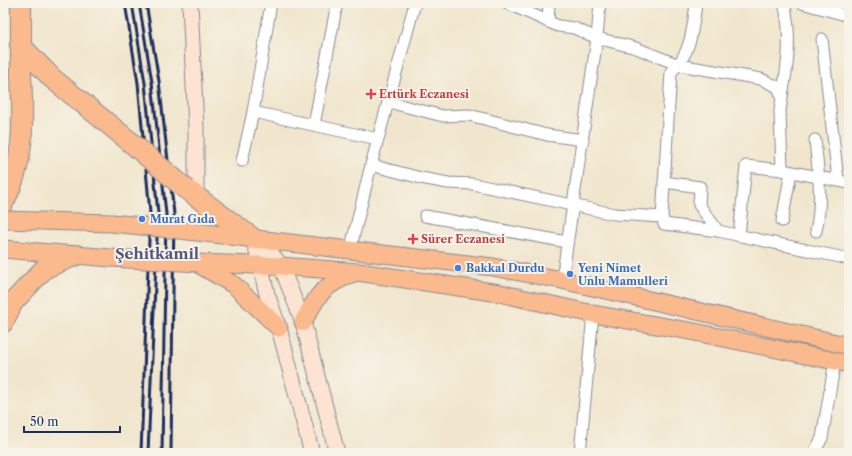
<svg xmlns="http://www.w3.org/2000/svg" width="852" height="456" font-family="'Libre Caslon Text',serif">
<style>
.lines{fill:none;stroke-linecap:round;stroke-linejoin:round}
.street-casing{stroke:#868a96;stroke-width:13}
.secondary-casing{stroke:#868a96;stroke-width:17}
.primary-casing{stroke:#868a96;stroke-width:19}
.highway-casing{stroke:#868a96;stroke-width:22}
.street{stroke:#fff;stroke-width:11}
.secondary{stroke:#fde3d1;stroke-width:15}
.primary{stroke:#fbba8d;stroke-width:17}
.highway{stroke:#fbba8d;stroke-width:20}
.rail{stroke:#1b2f5e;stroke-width:3}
.primary-bridge-casing{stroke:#868a96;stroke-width:19;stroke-linecap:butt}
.highway-bridge-casing{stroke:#868a96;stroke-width:22;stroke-linecap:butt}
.primary-bridge{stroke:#fbba8d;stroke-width:17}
.highway-bridge{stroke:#fbba8d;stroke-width:20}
.health-dot{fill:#e0444e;stroke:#f7f3e8;stroke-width:1.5}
.shop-dot{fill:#3f7fe0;stroke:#f7f3e8;stroke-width:1.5}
.labels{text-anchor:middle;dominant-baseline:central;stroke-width:4;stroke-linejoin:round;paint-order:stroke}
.health-label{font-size:11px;font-weight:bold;fill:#be3a42;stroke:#f7f3e8;text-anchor:start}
.shop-label{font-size:11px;font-weight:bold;fill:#366cbe;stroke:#f7f3e8;text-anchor:start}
.district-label{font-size:15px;font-weight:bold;fill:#515483;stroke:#f7f3e8}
</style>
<rect width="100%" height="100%" fill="#f7f3e8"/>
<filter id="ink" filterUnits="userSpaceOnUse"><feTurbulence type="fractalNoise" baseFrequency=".025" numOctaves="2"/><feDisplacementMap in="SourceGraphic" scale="8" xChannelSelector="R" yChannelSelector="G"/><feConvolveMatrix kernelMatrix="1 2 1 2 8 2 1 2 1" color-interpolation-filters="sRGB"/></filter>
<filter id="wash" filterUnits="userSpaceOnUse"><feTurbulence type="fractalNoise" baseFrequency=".012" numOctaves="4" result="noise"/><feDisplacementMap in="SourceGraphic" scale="16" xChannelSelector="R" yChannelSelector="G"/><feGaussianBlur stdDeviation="0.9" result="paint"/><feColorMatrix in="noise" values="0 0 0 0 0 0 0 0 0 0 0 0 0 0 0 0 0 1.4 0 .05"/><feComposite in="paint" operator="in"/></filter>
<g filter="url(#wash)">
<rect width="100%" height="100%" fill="#f1e6cd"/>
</g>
<g filter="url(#ink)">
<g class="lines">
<!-- street casing -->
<g class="street-casing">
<g id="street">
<polyline points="507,3 558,26 574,28 597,38 636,48 679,65 761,79 778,87 782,97 780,111 782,170"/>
<polyline points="802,3 849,16"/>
<polyline points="548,22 549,3"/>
<polyline points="822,39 838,180"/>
<path d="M782,96C788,65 792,34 784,3"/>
<polyline points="388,102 443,116 469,115 547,135 583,140"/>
<polyline points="253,112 378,139"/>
<polyline points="314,125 337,3"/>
<path d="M815,140C818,171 823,200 816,231"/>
<polyline points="242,161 253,112 271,3"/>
<polyline points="371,165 421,178 448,183 473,184 614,214 662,217 664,224 718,231 849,259"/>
<polyline points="664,182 700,187 699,205 718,231"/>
<polyline points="425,216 567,242"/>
<path d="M662,217L671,72C691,55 693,28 696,3"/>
<polyline points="782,221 791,172"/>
<polyline points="739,236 746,166 782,170 849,183"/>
<polyline points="350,251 371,165 415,3"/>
<polyline points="562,280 597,38 600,3"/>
<polyline points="580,453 593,314"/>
<polyline points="814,453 822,438 835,361"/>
</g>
</g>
<!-- secondary casing -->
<g class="secondary-casing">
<g id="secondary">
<polyline points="190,3 196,128 196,197"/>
<polyline points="254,239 267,248 281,266 303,322 337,453"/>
<polyline points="254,239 267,294 279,328 312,453"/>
</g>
</g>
<!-- primary casing -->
<g class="primary-casing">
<g id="primary">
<polyline points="3,220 112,223"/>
<polyline points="180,230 493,267 562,280 849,346"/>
<polyline points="3,249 111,258"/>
<polyline points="198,263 281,266 358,272 499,293 593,314 695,332 849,364"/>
<polyline points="200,265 234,285 279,328"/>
<path d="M303,322C319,293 322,286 354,273"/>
</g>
</g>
<!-- highway casing -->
<g class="highway-casing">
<g id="highway">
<polyline points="20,45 53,79 128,140"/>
<polyline points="186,189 254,239"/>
<path d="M3,203C26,162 23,119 21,74C21,50 21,27 21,3"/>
<polyline points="3,322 13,302 45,268 76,255"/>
</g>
</g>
<!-- street -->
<use href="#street" class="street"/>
<!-- secondary -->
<use href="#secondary" class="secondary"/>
<!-- primary -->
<use href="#primary" class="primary"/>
<!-- highway -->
<use href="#highway" class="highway"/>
<!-- rail -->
<g class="rail">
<polyline points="125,3 138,83 150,213 141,453"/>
<polyline points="132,3 145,83 158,213 148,453"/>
<polyline points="139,3 152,82 166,214 162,453"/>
<polyline points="146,3 159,81 174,214 171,453"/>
</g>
<!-- primary-bridge casing -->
<g class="primary-bridge-casing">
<g id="primary-bridge">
<polyline points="112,223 180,230"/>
<polyline points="111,258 198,263"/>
</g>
</g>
<!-- highway-bridge casing -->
<g class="highway-bridge-casing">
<polyline id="highway-bridge" points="128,140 186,189"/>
</g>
<!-- primary-bridge -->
<use href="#primary-bridge" class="primary-bridge"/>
<!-- highway-bridge -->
<use href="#highway-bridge" class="highway-bridge"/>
</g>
</g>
<!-- markers -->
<g class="health-dot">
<path d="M369 88h4v4h4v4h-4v4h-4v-4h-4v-4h4z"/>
<path d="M411 233h4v4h4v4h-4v4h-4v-4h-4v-4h4z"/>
</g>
<g class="shop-dot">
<circle cx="142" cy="219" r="4"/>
<circle cx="458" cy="268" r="4"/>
<circle cx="570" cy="274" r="4"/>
</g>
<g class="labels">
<!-- health labels -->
<g class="health-label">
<text x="379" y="94">Ertürk Eczanesi</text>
<text x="421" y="239">Sürer Eczanesi</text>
</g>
<!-- shop labels -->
<g class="shop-label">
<text x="150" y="219">Murat Gıda</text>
<text x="466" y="268">Bakkal Durdu</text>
<text x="578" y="268">Yeni Nimet<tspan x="578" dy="13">Unlu Mamulleri</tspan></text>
</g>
<!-- district labels -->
<g class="district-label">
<text x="157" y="253">Şehitkamil</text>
</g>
</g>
<!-- margin -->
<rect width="852" height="456" fill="none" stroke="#f7f3e8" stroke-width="16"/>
<!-- scale -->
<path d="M24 426v6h96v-6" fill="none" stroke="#1b2f5e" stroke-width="2"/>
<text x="30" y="426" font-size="12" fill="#1b2f5e" stroke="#f7f3e8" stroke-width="3" paint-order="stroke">50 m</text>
</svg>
